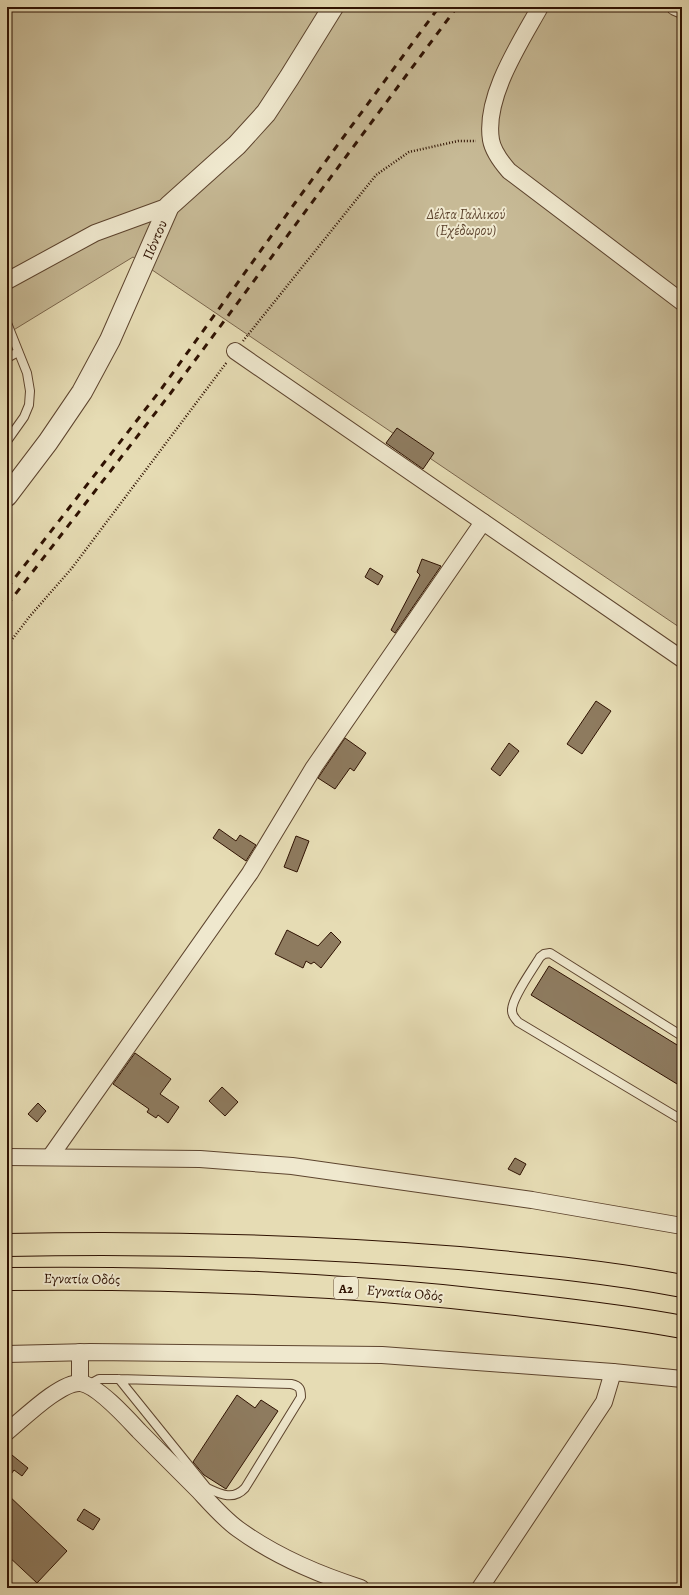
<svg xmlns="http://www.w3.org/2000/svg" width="689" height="1595" font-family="Alegreya,serif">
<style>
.green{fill:#c7ba96;stroke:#7b664c}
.building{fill:#8e7b5f;stroke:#2f1202}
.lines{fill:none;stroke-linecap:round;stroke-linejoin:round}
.service-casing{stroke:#5d442e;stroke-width:10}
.minor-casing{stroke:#5d442e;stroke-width:18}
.tertiary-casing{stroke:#5d442e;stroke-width:22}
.motorway-casing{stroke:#2f1202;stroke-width:24}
.path{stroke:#2f1202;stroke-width:2.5;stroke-dasharray:1 2;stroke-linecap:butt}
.service{stroke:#efe8ce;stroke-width:8}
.minor{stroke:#efe8ce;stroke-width:16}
.tertiary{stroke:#efe8ce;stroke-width:20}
.motorway{stroke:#e6dcb4;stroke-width:22}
.rail{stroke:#2f1202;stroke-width:3;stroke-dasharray:7 7;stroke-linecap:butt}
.labels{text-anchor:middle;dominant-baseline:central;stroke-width:4;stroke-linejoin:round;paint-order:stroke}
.shield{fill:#efe8ce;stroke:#69523f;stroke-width:1}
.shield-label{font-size:13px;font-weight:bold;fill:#2f1202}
.park-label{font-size:14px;font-style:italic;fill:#5d442e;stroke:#efe8ce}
.street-label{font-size:14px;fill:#2f1202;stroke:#efe8ce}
</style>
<rect width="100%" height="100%" fill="#e6dcb4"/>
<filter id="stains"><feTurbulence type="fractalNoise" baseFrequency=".005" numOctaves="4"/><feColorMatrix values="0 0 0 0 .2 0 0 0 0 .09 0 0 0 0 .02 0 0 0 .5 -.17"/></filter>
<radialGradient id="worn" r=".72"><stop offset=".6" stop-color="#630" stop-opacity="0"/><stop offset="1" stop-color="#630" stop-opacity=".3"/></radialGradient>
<!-- green -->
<polygon class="green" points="7,7 682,7 682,629 133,257 7,334"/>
<!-- building -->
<g class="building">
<polygon points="397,428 434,453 423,469 386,443"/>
<polygon points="422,559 441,566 395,633 391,630 420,575 417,572"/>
<polygon points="370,568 383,576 378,585 365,577"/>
<polygon points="596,701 611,711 582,754 567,744"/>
<polygon points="345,738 366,753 354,771 350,768 335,789 318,778"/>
<polygon points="509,743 519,751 500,776 491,769"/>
<polygon points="219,829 236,841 240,835 256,845 246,861 213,838"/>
<polygon points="296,836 309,841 297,872 284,867"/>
<polygon points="287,930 318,946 331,932 341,942 321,968 314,962 311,964 306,961 303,968 275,954"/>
<polygon points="549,966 682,1048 682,1087 531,995"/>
<polygon points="135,1053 171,1079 160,1094 179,1107 168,1123 158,1115 156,1118 147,1112 149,1109 113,1084"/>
<polygon points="222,1087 238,1102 225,1116 209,1101"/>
<polygon points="38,1103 46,1111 37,1122 28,1114"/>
<polygon points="515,1158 526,1164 520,1175 508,1169"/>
<polygon points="237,1395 255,1408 261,1400 278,1411 226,1489 204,1475 193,1462"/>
<polygon points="7,1451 28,1468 22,1476 14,1470 7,1480"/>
<polygon points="7,1494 67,1551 37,1583 7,1555"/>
<polygon points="84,1509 100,1519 93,1530 77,1520"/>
</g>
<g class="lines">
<!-- service casing -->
<g class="service-casing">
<g id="service">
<polyline points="7,323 27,373 30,391 29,405 24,417 7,441"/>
<polyline points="7,358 18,352"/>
<path d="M682,1036L550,953L544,954L540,957C533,969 511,999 512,1011C512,1016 515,1018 518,1022L682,1120"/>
<path d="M88,1385L99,1379H119L291,1384C300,1386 301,1389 301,1397L245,1488C233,1501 220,1494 207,1488L119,1379"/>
</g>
</g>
<!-- minor casing -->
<g class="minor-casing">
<g id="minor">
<path d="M540,7C520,43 484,97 491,140C493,151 502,163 509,171L682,302"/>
<polyline points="675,7 682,10"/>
<polyline points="7,281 95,233 169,206"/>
<polyline points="235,351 682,659"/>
<polyline points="7,1157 200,1159 292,1166 532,1200 682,1226"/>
<polyline points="50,1157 250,873 314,767 483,522"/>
<polyline points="7,1354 90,1352 382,1355 613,1372 682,1379"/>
<polyline points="80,1383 80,1352"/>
<path d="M7,1432C23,1419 61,1381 81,1383C98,1386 127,1418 139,1431C159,1451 179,1471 199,1491C211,1504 224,1519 238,1529C275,1556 317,1574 361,1588"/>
<polyline points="480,1588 604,1402 613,1372"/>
</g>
</g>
<!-- tertiary casing -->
<g class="tertiary-casing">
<polyline id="tertiary" points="7,496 48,442 82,392 110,340 169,206 237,145 266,113 289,78 333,7"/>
</g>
<!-- motorway casing -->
<g class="motorway-casing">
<g id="motorway">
<path d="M7,1245C158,1242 309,1246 459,1258C534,1265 609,1272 682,1286"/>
<path d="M7,1279C179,1277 352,1284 524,1305C577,1311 630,1317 682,1327"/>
</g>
</g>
<!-- path -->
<g class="path">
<polyline points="243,341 376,175 409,152 458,141 476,141"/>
<polyline points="7,646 30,616 72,568 227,362"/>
</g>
<!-- service -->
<use href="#service" class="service"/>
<!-- minor -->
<use href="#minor" class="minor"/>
<!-- tertiary -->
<use href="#tertiary" class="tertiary"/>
<!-- motorway -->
<use href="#motorway" class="motorway"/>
<!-- rail -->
<g class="rail">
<polyline points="7,588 162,388 295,203 439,7"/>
<polyline points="7,605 170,394 457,7"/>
</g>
</g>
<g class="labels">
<!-- shield labels -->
<rect class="shield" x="334" y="1277" width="24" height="22" rx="3"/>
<g class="shield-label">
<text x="346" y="1288">Α2</text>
</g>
<!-- park labels -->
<g class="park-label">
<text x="466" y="214">Δέλτα Γαλλικού<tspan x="466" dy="16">(Εχέδωρου)</tspan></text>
</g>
<!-- street labels -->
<g class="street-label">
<text transform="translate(155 240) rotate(-67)">Πόντου</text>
<text transform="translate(82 1279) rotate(1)">Εγνατία Οδός</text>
<text transform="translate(405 1293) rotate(5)">Εγνατία Οδός</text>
</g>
</g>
<!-- margin -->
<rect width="689" height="1595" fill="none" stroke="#e6dcb4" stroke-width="24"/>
<rect x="8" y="8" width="673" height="1579" fill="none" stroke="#2f1202" stroke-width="2"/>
<rect x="12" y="12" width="665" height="1571" fill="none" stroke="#2f1202"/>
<rect width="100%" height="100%" filter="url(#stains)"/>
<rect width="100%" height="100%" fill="url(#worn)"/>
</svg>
